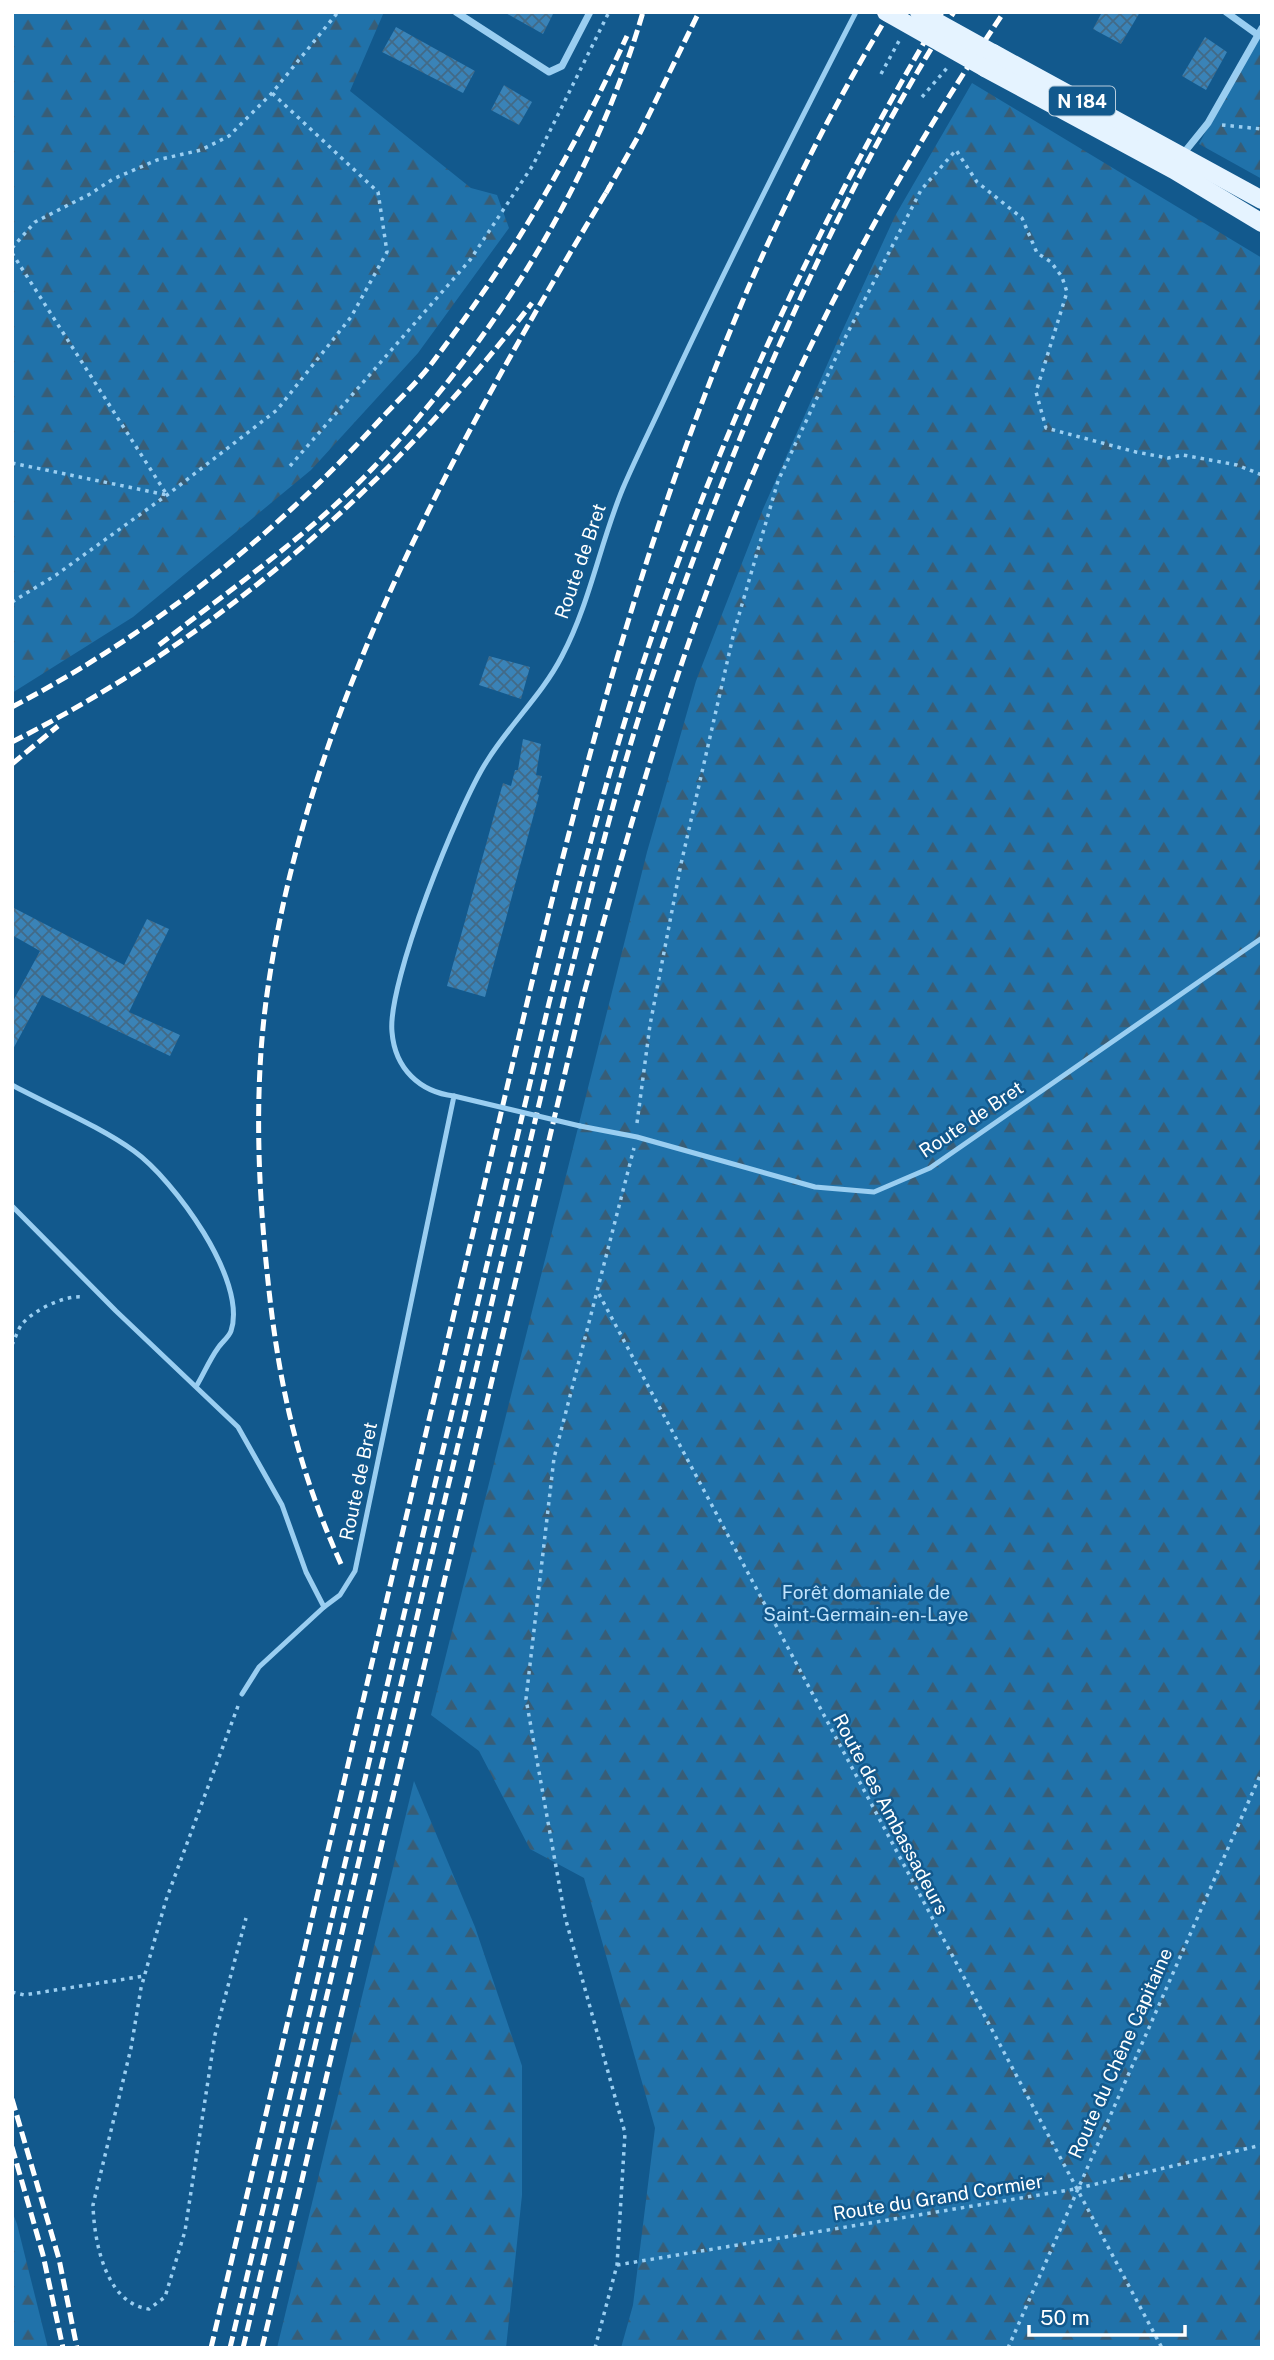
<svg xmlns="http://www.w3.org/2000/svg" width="1274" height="2360" font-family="'Public Sans',sans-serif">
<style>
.forest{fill:url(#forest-firs)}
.building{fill:url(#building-cross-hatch)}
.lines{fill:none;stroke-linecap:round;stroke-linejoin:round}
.path{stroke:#9acef1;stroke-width:3.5;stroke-dasharray:3.5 5;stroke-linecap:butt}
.lane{stroke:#9acef1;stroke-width:5}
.street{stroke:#9acef1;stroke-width:7}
.primary{stroke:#e5f3ff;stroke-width:18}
.rail{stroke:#fff;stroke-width:5;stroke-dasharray:12 5;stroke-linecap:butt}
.lane-bridge{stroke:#9acef1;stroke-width:5}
.primary-bridge{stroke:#e5f3ff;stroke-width:18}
.labels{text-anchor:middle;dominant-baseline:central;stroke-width:5;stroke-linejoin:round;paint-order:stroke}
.shield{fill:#12598d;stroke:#b8cddd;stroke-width:2}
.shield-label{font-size:18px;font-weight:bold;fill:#fff}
.street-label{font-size:19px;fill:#fff;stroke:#12598d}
.park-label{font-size:19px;fill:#c1e4fd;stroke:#12598d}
</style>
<defs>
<pattern id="forest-firs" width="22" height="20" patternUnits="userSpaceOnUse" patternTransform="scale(1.75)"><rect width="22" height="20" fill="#2072aa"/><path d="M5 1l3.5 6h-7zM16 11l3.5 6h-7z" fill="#385d76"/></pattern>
<pattern id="building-cross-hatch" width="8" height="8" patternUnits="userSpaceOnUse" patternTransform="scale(1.75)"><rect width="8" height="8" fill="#3a83b7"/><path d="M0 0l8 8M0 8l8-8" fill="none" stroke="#426a87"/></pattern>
</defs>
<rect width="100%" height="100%" fill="#12598d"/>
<!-- forest -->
<g class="forest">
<polygon points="12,12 384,12 350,91 471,188 497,195 509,228 418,353 311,470 133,617 12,693"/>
<polygon points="1262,27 1262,179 1199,144"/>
<polygon points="972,83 1262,258 1262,2348 621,2348 633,2305 655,2128 584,1878 530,1849 479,1751 431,1715 647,852 696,681 763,509 839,338 895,216"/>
<polygon points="414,1781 475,1927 522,2066 522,2195 506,2348 277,2348"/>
<polygon points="12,2211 17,2224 48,2348 12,2348"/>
</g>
<!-- building -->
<g class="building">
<polygon points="504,12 554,12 543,34"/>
<polygon points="1102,12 1140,12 1121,44 1093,29"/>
<polygon points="396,27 475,71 463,93 382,52"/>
<polygon points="1205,37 1227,52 1206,90 1182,76"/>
<polygon points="504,85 532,102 519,125 491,110"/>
<polygon points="489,656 530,667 521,699 479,685"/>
<polygon points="523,739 541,744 536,775 542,776 537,794 539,795 485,997 447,986 503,783 511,786 515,770 518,770"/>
<polygon points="12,907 124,965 147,919 169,929 129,1012 180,1035 170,1056 42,995 12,1051 12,1003 40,951 12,935"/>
</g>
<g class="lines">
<!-- path -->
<g class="path">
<polyline points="881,74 900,39"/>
<polyline points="922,97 947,68"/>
<polyline points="1222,125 1262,129"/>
<polyline points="12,248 35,222 90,194 113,179 157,160 201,150 229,136 272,93 338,12"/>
<polyline points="12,253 167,495"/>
<polyline points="12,463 167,495"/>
<polyline points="290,466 470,260 533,165 609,12"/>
<polyline points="12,602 56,575 167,495 277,410 351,317 387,252 378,192 272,93"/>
<polyline points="637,1123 650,1025 681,864 734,632 778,481 846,336 921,190 956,150 977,182 1022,218 1037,253 1051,262 1062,277 1067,292 1036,392 1046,428 1136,452 1168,458 1183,455 1237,465 1262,475"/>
<polyline points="599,1294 1162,2348"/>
<path d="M12,1345C15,1339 18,1329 22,1324C35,1309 65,1295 83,1297"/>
<path d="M238,1706L166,1900L141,1988L131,2048L93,2205C94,2242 106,2304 149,2309L165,2297L185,2231L215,2035L246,1918"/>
<polyline points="12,1992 24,1995 144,1976"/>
<polyline points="617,2265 1075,2189 1262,2145"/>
<polyline points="595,2348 617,2265 625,2133 565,1917 526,1699 554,1458 634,1148"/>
<polyline points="1008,2348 1262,1771"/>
</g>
<!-- lane -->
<g class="lane">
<path d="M12,1085C49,1105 101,1127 134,1151C173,1179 248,1280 231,1331C229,1337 221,1343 218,1348C210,1359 204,1373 197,1385"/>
<polyline points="580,1126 637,1137 815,1187 874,1192 930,1168 1262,938"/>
<path d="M12,1206L116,1311L238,1427L282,1505L306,1572L324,1607L340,1595L355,1571L454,1096C420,1092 395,1069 392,1032C387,983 458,806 487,761C510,724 542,695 562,656C590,603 600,543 623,488C635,460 649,432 662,404C723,272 789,142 856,12"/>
<polyline points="242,1694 259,1667 324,1607"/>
</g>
<!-- street -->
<g class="street">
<polyline points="456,12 549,72 562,66 590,12"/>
<polyline points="1226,12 1258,35"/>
<polyline points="1183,154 1208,123 1262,28"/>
</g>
<!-- primary -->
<g class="primary">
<polyline points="993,53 1262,200"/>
<polyline points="985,68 1174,170 1262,223"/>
</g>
<!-- rail -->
<g class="rail">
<polyline points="606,193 639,135 699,12"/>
<path d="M159,645C231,589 308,536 372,469C494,341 593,183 643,12"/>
<path d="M12,707C150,635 274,536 378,422C398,400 421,379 438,355C513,256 575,149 627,36"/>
<path d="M12,742C218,638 392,485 532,303"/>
<polyline points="12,764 58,726"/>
<path d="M341,1564C292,1455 276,1370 265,1251C257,1164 255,1074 268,987C310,700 463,431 610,186"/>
<polyline points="12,2099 59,2259 77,2348"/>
<polyline points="12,2147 43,2255 63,2348"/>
<path d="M211,2348C298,1978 385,1607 472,1237C571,816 662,385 890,12"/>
<path d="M230,2348L549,1003C579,884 609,766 647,651C721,428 822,214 942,12"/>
<path d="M243,2348L565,995C591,892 615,787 649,686C724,461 826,213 954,12"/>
<path d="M262,2348L583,997C624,845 667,695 723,548C795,360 891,179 1004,12"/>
</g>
<!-- lane-bridge -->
<polyline class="lane-bridge" points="454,1096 580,1126"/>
<!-- primary-bridge -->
<g class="primary-bridge">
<polyline points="886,12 985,68"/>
<polyline points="919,12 993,53"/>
</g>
</g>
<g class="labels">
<!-- shield labels -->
<rect class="shield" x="1049" y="86.5" width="66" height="29" rx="5"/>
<g class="shield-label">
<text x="1082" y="101">N 184</text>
</g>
<!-- street labels -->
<g class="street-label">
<text transform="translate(580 561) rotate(-71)">Route de Bret</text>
<text transform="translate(971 1119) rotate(-34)">Route de Bret</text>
<text transform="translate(358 1481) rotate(-78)">Route de Bret</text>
<text transform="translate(891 1814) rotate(62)">Route des Ambassadeurs</text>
<text transform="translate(1120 2053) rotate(-66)">Route du Chêne Capitaine</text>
<text transform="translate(938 2197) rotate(-9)">Route du Grand Cormier</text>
</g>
<!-- park labels -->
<g class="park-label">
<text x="866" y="1592">Forêt domaniale de<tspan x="866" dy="22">Saint-Germain-en-Laye</tspan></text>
</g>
</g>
<!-- border -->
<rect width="1274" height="2360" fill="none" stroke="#ffffff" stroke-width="28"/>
<!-- scale -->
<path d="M1029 2325v10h156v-10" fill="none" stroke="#ffffff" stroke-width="3.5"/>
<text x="1040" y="2325" font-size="21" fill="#ffffff" stroke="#12598d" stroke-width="5" paint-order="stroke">50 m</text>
</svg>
